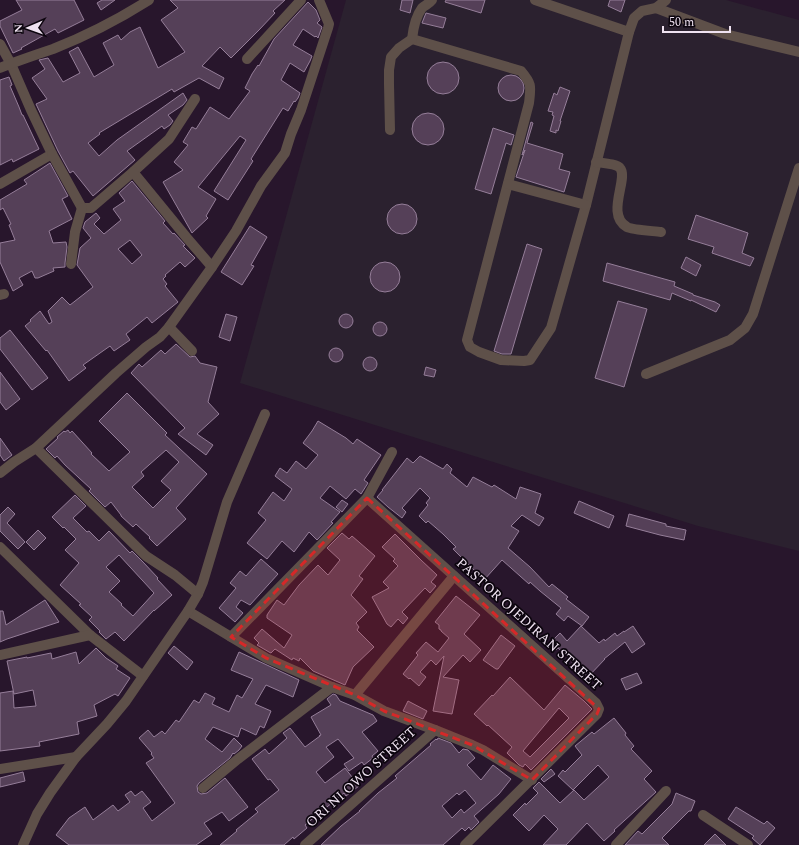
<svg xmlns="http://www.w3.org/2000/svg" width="799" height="845" font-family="Spectral,serif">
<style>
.industrial{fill:#2b212f}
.building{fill:#554058;stroke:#957e99;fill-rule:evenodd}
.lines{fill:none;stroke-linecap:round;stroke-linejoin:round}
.minor{stroke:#5e5049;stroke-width:10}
.marked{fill:#d62828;fill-opacity:0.2;stroke:#d62828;stroke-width:3;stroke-dasharray:8 5;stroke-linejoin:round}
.labels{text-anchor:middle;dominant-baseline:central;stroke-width:3.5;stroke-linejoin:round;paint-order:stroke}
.street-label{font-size:14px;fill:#efe2f1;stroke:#0c050e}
</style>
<rect width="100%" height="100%" fill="#28162c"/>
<!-- industrial -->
<polygon class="industrial" points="346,0 726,0 799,20 799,551 698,526 240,383"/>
<!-- building -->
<g class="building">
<polygon points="16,0 74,0 84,20 58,33 55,29 21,48 22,49 13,53 0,26 0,21 22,10"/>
<polygon points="102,0 115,0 101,10 97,3"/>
<polygon points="170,0 285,0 273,11 275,13 259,30 231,58 220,47 202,66 224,78 219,89 199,78 174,92 172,89 99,133 100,134 88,143 99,156 117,140 183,93 187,100 183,105 168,115 173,121 170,125 164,129 162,126 127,151 135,160 93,196 73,171 70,173 58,151 36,104 47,99 32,78 45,69 39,60 48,58 63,82 80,73 69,52 78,47 94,77 114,65 103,43 118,35 121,40 130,32 140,27 158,68 185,52 161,20 178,8"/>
<polygon points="402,0 413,0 410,13 400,10"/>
<polygon points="446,0 485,0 481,13 445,2"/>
<polygon points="610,0 625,0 621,12 608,6"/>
<polygon points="308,2 316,10 320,20 317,23 322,27 318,38 316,36 315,37 303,29 293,45 312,56 310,61 304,72 290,63 281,80 300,93 298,98 295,102 294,101 288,111 283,108 251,159 253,161 228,200 214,191 246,140 240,136 198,187 216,199 206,216 208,218 192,233 163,182 183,170 174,162 188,145 183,142 192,127 196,129 210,107 229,119 250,91 245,88 252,74 258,65 259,66 274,39"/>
<polygon points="426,13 446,18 443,28 422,23"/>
<circle cx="443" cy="78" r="16"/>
<circle cx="511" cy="88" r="13"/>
<polygon points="9,77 12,85 10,86 19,107 22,115 23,115 39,149 13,162 12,159 0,165 0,80"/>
<polygon points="560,87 570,91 560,121 561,121 558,131 556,130 556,133 550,131 554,116 552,115 553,112 548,111 554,93 557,95"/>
<circle cx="428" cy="129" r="16"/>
<polygon points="531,122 533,123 527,143 563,154 559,169 570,172 564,192 516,177 525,150 522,155"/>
<polygon points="493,128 514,135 511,145 506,143 491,194 475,189"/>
<polygon points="50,163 68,196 62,199 72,219 49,231 53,243 66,242 67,247 65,263 65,267 53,268 54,271 38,278 35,278 32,271 19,278 23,285 13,291 0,262 0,243 15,240 9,225 11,224 3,208 0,210 0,200 27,184 24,180"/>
<path d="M132,181L165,221L163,223L173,234L174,233L185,245L183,246L195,258L185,267L180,262L165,275L166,276L163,279L167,284L165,286L178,302L152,323L147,317L126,334L130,340L114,351L110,346L83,365L86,368L69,381L47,350L46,351L25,326L31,321L30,320L40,311L49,324L52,322L48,311L62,297L70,305L93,287L77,265L80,248L91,238L83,228L85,222L96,213L100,218L94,224L104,234L121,220L113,209L125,201L119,193ZM130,240L142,255L132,264L118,249Z"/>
<circle cx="402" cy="219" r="15"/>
<polygon points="696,215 748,233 742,253 754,258 750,266 712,253 714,247 688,239"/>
<polygon points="250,226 267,237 251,265 254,266 242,285 221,272"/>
<polygon points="527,244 542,249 511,354 502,354 494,351"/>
<polygon points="686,257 701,265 696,276 681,268"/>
<circle cx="385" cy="277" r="15"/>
<polygon points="607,263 675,282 674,286 693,294 693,295 715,302 720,305 716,312 691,300 691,301 672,293 670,300 603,281"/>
<polygon points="618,301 647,309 624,387 595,378"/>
<polygon points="226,314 237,317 230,341 219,337"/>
<circle cx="346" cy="321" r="7"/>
<circle cx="380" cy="329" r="7"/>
<polygon points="10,330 48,378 32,390 0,349 0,338"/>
<polygon points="176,344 190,357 195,356 200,363 217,367 208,402 219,414 197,434 213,445 206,455 178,434 185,428 131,373 139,364 142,367 161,350 165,354"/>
<circle cx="336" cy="355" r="7"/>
<circle cx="370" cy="364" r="7"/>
<polygon points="426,367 436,370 434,377 424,375"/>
<polygon points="0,372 20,399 6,410 0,402"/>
<path d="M127,393L167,433L165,435L207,474L176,508L186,519L157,546L149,538L150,537L136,524L133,527L121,516V515L111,502L105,507L89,491L91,489L65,465L57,456L55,458L46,449L58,438L57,437L64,431L65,432L68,430L70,433L72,431L92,453L91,454L109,471L130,452L99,421ZM166,450L179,462L161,481L171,490L153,508L132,487L144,476L141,472Z"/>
<polygon points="318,421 346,438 353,444 357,439 381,455 364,480 368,483 361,494 355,489 346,499 330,486 320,498 340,512 331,522 333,523 317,540 309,532 294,552 282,541 267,559 247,543 266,520 258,513 273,492 284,501 292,489 275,476 280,468 287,473 296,461 306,469 318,455 303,443 312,431"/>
<polygon points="0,438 12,455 4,461 0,455"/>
<polygon points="420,456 443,469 447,464 452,469 450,473 467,487 473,477 492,487 494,485 516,499 520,487 541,494 535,513 544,518 539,526 522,515 511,526 519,531 508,548 530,567 549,587 552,584 568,597 566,599 589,617 582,626 568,616 564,621 556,614 561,608 540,591 530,582 529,584 502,560 484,580 453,549 456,547 443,534 428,521 426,523 419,516 428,505 426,503 430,498 420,488 402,508 406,512 402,518 388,507 377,497 383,490 382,490 407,458 413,463"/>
<path d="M75,495L86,506L73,518L87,532L89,531L99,541L109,531L130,553L132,551L143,562L158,578L157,579L172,595L154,611V610L124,641L115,632L106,639L99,632L100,631L89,620L92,617L79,605L81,604L60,585L79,563L65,550L76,539L64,527L63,528L52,517ZM119,555L154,593L133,616L121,605L122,604L109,592L120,581L106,567Z"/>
<polygon points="342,500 348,504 342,512 336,507"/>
<polygon points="579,501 614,516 609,528 574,513"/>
<polygon points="8,507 15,514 7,523 25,542 18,549 0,531 0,515"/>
<polygon points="629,514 666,524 666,526 686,530 684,540 660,535 626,526"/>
<polygon points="38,530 46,538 34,550 26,542"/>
<polygon points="342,533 349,539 352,536 375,556 359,576 363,579 351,595 367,612 356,623 359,627 357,630 374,647 353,667 345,685 313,671 300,658 299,661 293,658 292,660 275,649 271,653 269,652 257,645 259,643 254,638 262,629 284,648 292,635 267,618 267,615 277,600 284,605 299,585 318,565 328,575 340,560 327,548"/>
<polygon points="395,534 421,560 437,575 431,582 436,586 430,593 425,588 402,612 408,618 403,624 398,619 391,627 387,624 372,597 389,588 383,582 398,566 393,561 395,559 382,547"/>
<polygon points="261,559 278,574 250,605 241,600 236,607 243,613 235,622 219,608 236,588 230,583 240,571 246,576"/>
<polygon points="456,596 480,615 464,634 481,650 470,662 463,655 443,677 459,680 452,714 433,711 444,656 436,665 431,660 420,672 426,677 419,686 410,678 409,679 403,674 418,655 416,653 426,642 438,652 449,638 441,631 441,630 439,629 439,625 435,622"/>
<polygon points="45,600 59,622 7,639 0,642 0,611 3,611 6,625"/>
<polygon points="581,626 599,643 604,639 605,641 615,633 617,636 624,631 624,632 633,626 645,644 632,653 625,642 604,659 605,659 587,678 579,671 567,656 558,648 556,650 550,643 560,633 567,641"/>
<polygon points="501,635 515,646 498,669 496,669 483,660"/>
<polygon points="174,646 193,662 187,670 168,653"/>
<polygon points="96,648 106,658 118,666 116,669 130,678 118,696 115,694 94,705 97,716 77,722 79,734 39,742 40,746 0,751 0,693 13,691 14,708 36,706 33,690 14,694 7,661 27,657 27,658 51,653 52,659 76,652 79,664"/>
<polygon points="239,652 299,680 293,697 266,685 255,704 271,711 264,728 260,726 256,735 241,728 238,737 213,727 205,739 222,752 234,738 242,746 239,750 234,754 233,753 230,758 199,783 197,786 198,792 201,794 207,793 225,778 248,807 229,821 222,812 204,823 212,834 196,845 69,845 56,835 69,818 85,807 93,820 113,805 118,811 130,802 125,795 131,791 135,796 142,791 151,802 143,808 152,821 175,803 146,763 154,758 151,754 152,753 139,738 148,730 154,737 162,731 165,734 176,720 179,722 194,700 199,703 205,693 215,698 212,704 229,712 237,695 242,698 253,679 231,670"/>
<polygon points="637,673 642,683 626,690 621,679"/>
<path d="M510,677L544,710L565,685L584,701L592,709L531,770L525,764L523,767L519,765L507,753L512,747L488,725L487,726L474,714L492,695L493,696ZM559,708L569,718L530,757L523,751Z"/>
<polygon points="333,694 336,695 340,701 373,715 377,721 362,732 378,751 372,756 373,758 364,765 362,762 349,771 344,764 354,758 338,739 326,747 334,757 316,772 325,783 345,768 359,786 346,796 344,793 305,825 307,828 294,839 293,837 284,845 220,845 237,831 236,830 258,812 255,809 279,790 270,779 268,780 252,759 265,749 269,754 287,738 283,733 290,728 305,747 320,736 319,736 321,735 311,717 331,705 327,699"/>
<polygon points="408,701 427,711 423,719 403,711"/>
<polygon points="614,718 626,733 625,735 634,746 631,749 652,771 644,779 656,792 614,830 615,831 604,841 587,823 566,845 543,845 558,829 544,815 529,831 513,815 525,803 526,805 538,793 533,788 539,782 560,803 574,790 584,800 609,777 598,765 573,790 558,776 563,770 565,772 582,755 575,746 592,732 594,734"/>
<path d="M438,738L451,743L459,753L463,749L468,750L475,758L467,765L481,780L493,765L511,779L499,794L474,816L479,822L471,830L469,827L465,831L462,828L443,845H321L341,826L360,811H359L378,793L397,778L395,776L431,745L430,744L436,739L437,740ZM465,790L476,803L464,813L461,809L452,818L442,806L457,793L459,795Z"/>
<polygon points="551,769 555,774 544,782 541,779"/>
<polygon points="23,772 25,781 0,787 0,778"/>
<polygon points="676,793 695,801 691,811 689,811 662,838 669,845 625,845 638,831 642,834 672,804"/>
<polygon points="736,807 764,824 767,821 775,828 760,845 752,838 754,836 728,819"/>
<polygon points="715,834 726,845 704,845"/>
</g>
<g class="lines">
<!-- minor -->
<g class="minor">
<polyline points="535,0 629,32"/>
<polyline points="656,8 725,34 799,52"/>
<path d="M412,39L521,71C532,84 531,86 529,103L467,340L470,347L479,352L501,360L524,361L530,360L551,328L586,205L629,32L634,18L642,11L656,8L666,0"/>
<polyline points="0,44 11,64 31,110 52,154 0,184"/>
<polyline points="247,59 301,0"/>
<path d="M0,68C17,61 35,55 53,49C86,36 119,19 149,0"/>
<path d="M390,130L389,84V70L391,57L399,48L412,39C413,30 416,16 422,8C425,5 429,4 432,0"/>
<polyline points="52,154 82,208 91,208 133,172 169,139 195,99"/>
<path d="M596,162C602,163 617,164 620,168C629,178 605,215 627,227C632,230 654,231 661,232"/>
<polyline points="133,172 187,238 212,267"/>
<polyline points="508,184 586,205"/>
<polyline points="71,264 75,232 82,208"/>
<polyline points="0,295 4,294"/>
<polyline points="169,327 192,351"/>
<polyline points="646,374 730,340 745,328 753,314 799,168"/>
<polyline points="36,448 146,556 175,575 198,594"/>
<polyline points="0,473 14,462 36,448 116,373 146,347 160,337 169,327 212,267 236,231 261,186 285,153 291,134 301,110 328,28 329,24 319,0"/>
<polyline points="367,498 596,703 599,709 597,714 465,845"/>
<polyline points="0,547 90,635 143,676"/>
<polyline points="188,611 266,658 332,687 355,695 384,711 435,730 472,745 483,750 532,780"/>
<polyline points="231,637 367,498 392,452"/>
<polyline points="0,655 90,635"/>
<polyline points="355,695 454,576"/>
<polyline points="0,769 76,757"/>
<polyline points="203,788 238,759 332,687"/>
<polyline points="703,815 748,845"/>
<polyline points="23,845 37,814 50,793 76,757 107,724 126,701 188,611 198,594 203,582 227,502 265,414"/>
<polyline points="305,845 435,730"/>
<polyline points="616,845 666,791"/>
</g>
</g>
<!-- marked area -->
<path class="marked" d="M367,498L599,709L597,714L532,780L472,745L384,711L355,695L266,658L231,637Z"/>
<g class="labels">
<!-- street labels -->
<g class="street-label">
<text transform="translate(529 624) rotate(42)">PASTOR OJEDIRAN STREET</text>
<text transform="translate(361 777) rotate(-42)">ORI NI OWO STREET</text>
</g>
</g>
<!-- north arrow -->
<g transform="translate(28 28) rotate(268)" stroke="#0c050e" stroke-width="3" paint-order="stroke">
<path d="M0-3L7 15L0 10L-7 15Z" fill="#efe2f1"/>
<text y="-6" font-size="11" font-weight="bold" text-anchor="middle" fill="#efe2f1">N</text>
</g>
<!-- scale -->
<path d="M663 26v6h67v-6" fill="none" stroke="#efe2f1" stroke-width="2"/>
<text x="669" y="26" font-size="12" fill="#efe2f1" stroke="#0c050e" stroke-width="3" paint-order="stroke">50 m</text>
</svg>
